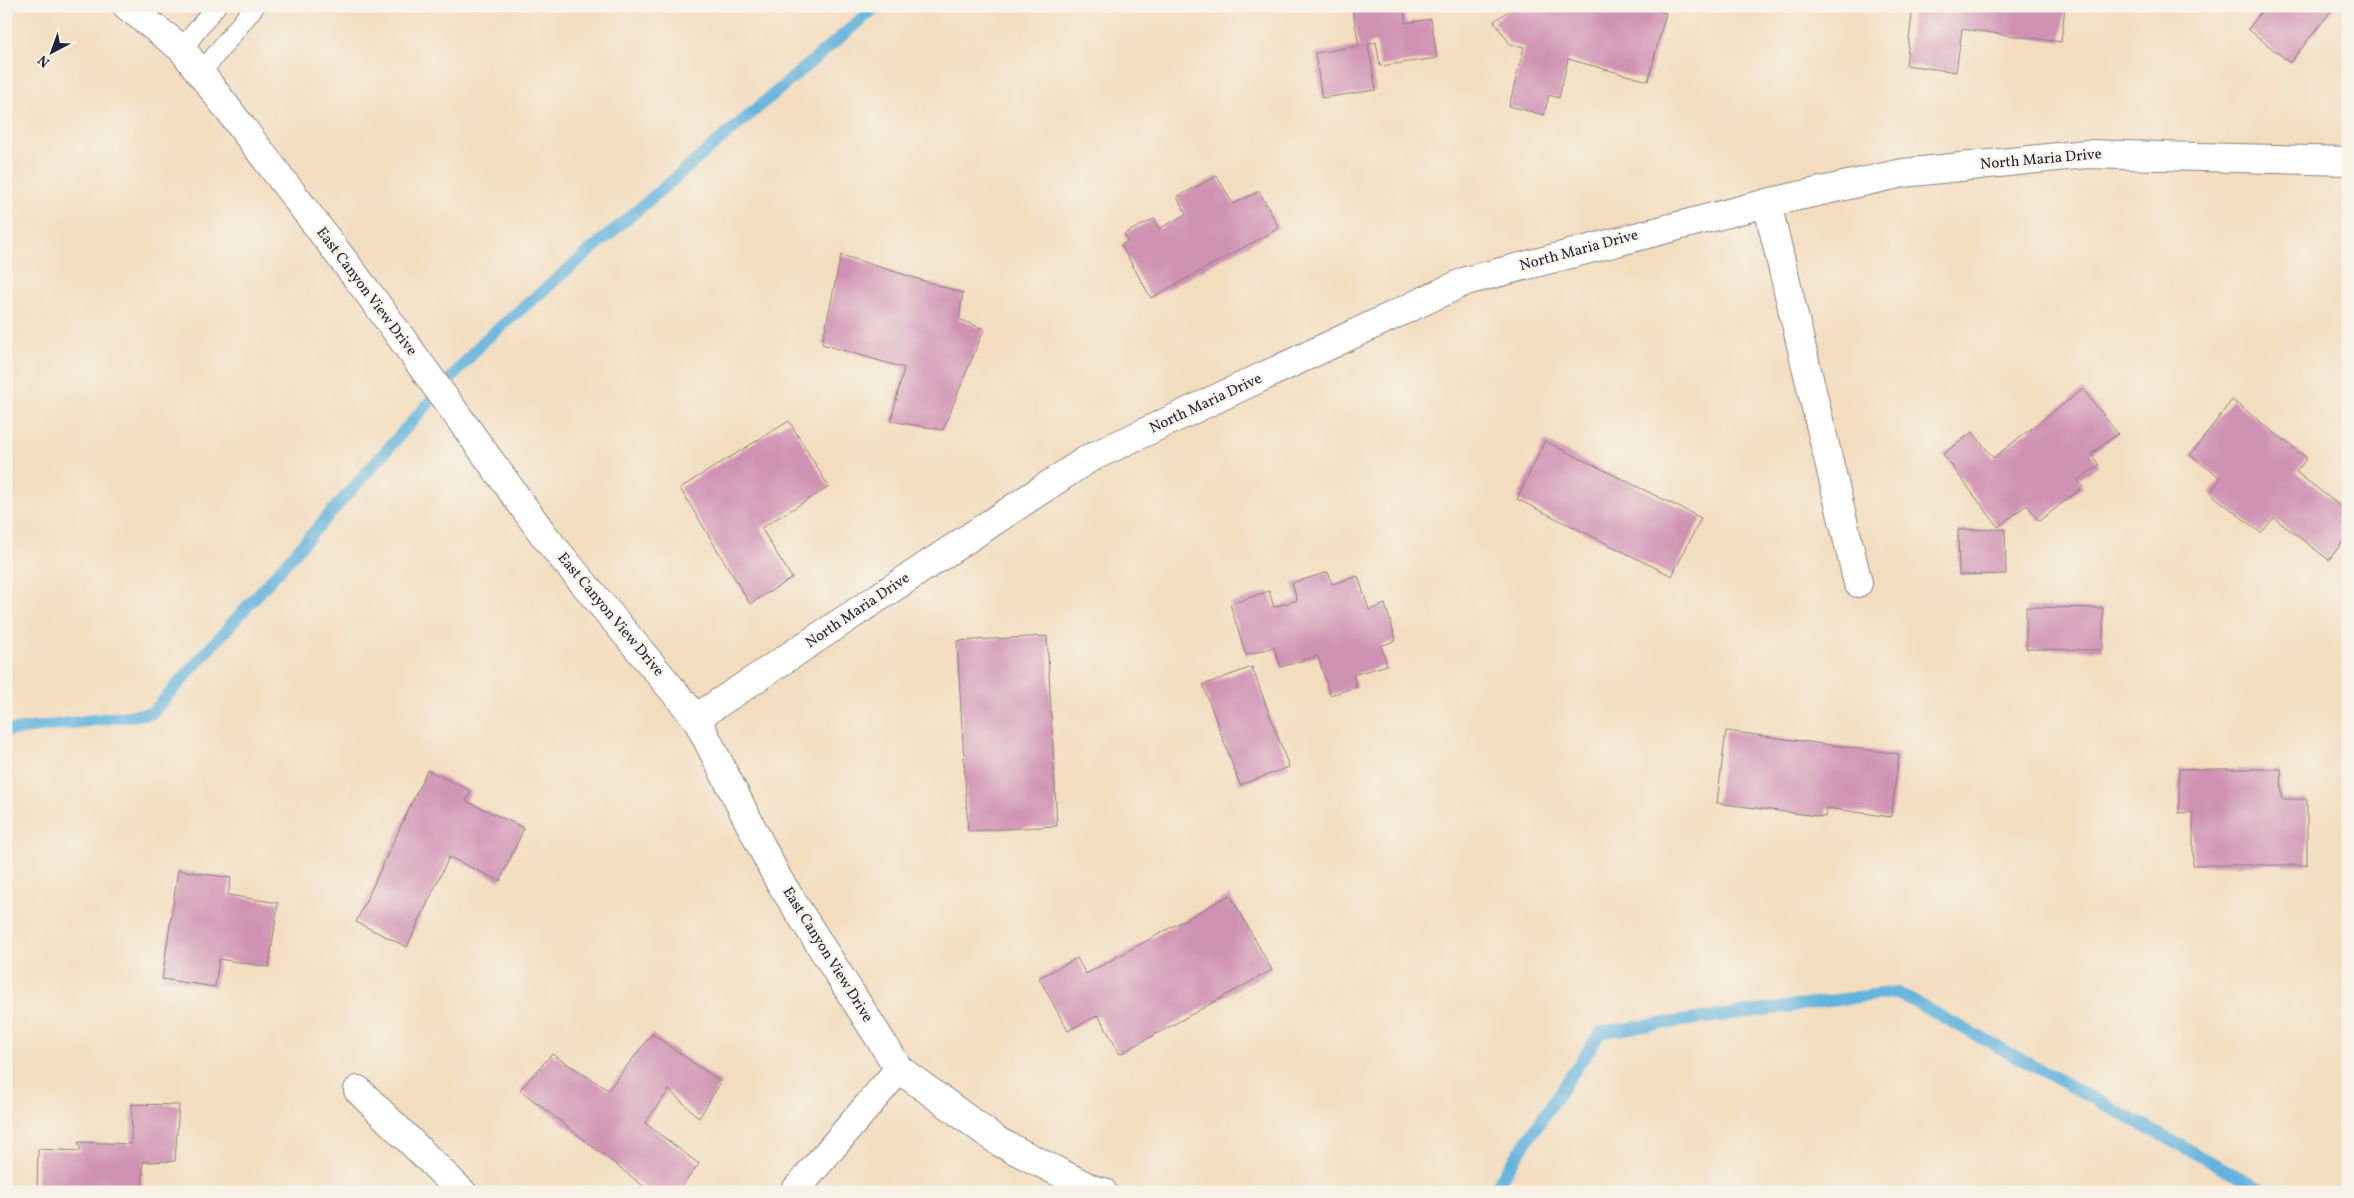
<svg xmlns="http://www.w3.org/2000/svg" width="2354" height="1198" font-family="Vollkorn,serif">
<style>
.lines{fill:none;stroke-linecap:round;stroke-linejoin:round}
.stream{stroke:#62b3dd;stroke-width:12}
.building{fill:#d092b3}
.lane-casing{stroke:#8a807d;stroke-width:21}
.street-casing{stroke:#8a807d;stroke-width:30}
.lane{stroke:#fff;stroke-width:19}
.street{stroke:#fff;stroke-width:28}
.labels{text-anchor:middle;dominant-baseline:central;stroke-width:4.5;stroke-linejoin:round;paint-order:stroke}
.street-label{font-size:15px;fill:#22223b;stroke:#f7f3e8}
</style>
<rect width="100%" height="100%" fill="#f7f3e8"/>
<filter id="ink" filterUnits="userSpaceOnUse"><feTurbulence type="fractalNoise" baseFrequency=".02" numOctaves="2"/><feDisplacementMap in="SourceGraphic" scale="10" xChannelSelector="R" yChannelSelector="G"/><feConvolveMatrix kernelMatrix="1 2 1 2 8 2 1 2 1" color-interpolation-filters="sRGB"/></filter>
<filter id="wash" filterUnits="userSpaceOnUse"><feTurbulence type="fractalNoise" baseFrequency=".0096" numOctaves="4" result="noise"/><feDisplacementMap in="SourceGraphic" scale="20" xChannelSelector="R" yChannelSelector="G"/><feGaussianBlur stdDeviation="1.12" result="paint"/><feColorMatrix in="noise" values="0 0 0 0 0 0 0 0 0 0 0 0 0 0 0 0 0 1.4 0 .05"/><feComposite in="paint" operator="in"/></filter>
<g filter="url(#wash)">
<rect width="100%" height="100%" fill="#f3ddbf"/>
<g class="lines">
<!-- stream -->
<g class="stream">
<polyline points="6,731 152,713 484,341 877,6"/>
<polyline points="1492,1192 1601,1032 1896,992 2267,1192"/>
</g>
</g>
<g id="blocks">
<!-- building -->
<g class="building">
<polygon points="1326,6 1341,6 1341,7 1327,10"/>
<polygon points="1352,6 1403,6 1406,23 1431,19 1437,58 1380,66 1376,42 1368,44 1376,90 1322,98 1315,53 1359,46"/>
<polygon points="1516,6 1527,6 1549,12 1551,6 1641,6 1666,13 1648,81 1568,59 1559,98 1549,95 1544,115 1509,106 1524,47 1510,44 1494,21"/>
<polygon points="1913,6 2065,6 2061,42 1962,29 1956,72 1906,65"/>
<polygon points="2256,6 2335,6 2290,63 2248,29 2262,11"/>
<polygon points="1217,176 1233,204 1259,191 1279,228 1151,298 1121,245 1128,241 1124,234 1154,219 1159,229 1186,214 1177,197"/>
<polygon points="841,255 963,293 959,319 984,329 943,430 891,421 904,368 822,344"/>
<polygon points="2083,389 2118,434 2091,454 2099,465 2078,480 2083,487 2039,521 2027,505 1998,527 1943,454 1973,432 1993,458"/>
<polygon points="2232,400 2307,458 2296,472 2348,512 2348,535 2329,560 2274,518 2261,533 2210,493 2221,478 2190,455"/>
<polygon points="789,421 829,487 761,528 792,578 750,604 680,488"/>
<polygon points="1545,441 1701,518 1672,576 1517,499"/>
<polygon points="2005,529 2006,574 1959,575 1958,530"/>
<polygon points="1328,572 1332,584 1358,576 1369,610 1385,604 1396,640 1381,646 1387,665 1353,675 1357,687 1330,695 1318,656 1281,667 1274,647 1246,655 1230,604 1269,591 1274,607 1297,600 1292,583"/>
<polygon points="2026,607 2103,608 2103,650 2026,649"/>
<polygon points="1047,636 1057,826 968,831 957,641"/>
<polygon points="1252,667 1289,767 1240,785 1203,685"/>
<polygon points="1726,731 1899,754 1891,817 1827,808 1825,817 1717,803"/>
<polygon points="2179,769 2281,769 2282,799 2307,799 2307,865 2193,865 2193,812 2179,813"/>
<polygon points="427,770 471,791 466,801 524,828 500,881 449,857 407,947 356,922"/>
<polygon points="178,870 231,878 228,895 278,903 269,967 219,959 215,987 162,979"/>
<polygon points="1230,895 1272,970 1120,1054 1098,1015 1068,1031 1039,978 1077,958 1086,974"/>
<polygon points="652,1034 721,1082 699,1118 669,1090 645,1123 699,1164 677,1192 651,1192 520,1090 552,1054 608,1090"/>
<polygon points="132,1104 179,1105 175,1161 143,1162 142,1192 37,1192 38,1149 81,1151 78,1142 131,1144"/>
</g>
</g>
</g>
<g filter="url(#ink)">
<use href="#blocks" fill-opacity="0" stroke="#8a807d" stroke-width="1"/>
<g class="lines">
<!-- lane casing -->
<g class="lane-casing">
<g id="lane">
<polyline points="182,49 216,6"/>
<polyline points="201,73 255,6"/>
</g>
</g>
<!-- street casing -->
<g class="street-casing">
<g id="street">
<polyline points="127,6 182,49 373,299 546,538 696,718 778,879 899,1069 999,1142 1094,1190 1103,1192"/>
<polyline points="1767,203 1858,583"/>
<polyline points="696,718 1088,459 1466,281 1767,203 1903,173 2086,154 2348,161"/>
<polyline points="358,1090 462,1192"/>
<polyline points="794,1192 899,1069"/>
</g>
</g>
<!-- lane -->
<use href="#lane" class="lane"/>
<!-- street -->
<use href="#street" class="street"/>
</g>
</g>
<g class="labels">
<!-- street labels -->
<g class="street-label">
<text transform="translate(2041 160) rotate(-5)">North Maria Drive</text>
<text transform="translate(1579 251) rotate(-15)">North Maria Drive</text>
<text transform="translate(366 292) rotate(53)">East Canyon View Drive</text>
<text transform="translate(1206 404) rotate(-25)">North Maria Drive</text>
<text transform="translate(858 611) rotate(-34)">North Maria Drive</text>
<text transform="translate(610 615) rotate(50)">East Canyon View Drive</text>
<text transform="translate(827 955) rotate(58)">East Canyon View Drive</text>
</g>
</g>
<!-- margin -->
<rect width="2354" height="1198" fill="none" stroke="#f7f3e8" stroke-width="25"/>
<!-- north arrow -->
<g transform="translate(52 52) rotate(221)" stroke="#f7f3e8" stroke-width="4" paint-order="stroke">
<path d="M0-4L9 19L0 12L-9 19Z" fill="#22223b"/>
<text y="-8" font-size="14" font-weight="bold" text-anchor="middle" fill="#22223b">N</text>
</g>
</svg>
